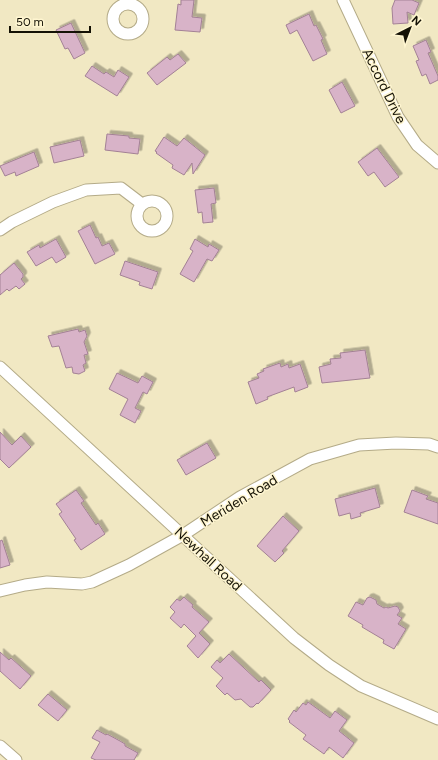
<svg xmlns="http://www.w3.org/2000/svg" width="438" height="760" font-family="Figtree,sans-serif">
<style>
.building{fill:#d8b3c8;stroke:#a38195;filter:url(#shadow)}
.lines{fill:none;stroke-linecap:round;stroke-linejoin:round}
.minor-casing{stroke:#b4ab88;stroke-width:13}
.minor{stroke:#fff;stroke-width:11}
.labels{text-anchor:middle;dominant-baseline:central;stroke-width:3;stroke-linejoin:round;paint-order:stroke}
.street-label{font-size:14px;fill:#141105;stroke:#fef5d0}
</style>
<defs>
<filter id="shadow"><feDropShadow dx="3.5" dy="-3.5" stdDeviation="0" flood-color="#0004"/></filter>
</defs>
<rect width="100%" height="100%" fill="#f1e8c3"/>
<!-- building -->
<g class="building">
<polygon points="181,0 194,0 192,17 202,18 200,32 175,30 178,4 181,5"/>
<polygon points="395,0 412,0 419,3 414,15 407,12 408,23 393,24 392,8"/>
<polygon points="309,14 314,26 316,25 323,39 321,40 327,54 313,61 297,30 290,34 286,25"/>
<polygon points="71,23 85,53 74,59 68,48 65,49 56,30"/>
<polygon points="426,40 431,52 428,53 438,76 438,80 430,84 426,74 422,76 416,61 419,60 413,46"/>
<polygon points="178,54 186,63 157,85 147,73 167,57 170,60"/>
<polygon points="92,66 104,74 106,72 114,77 118,70 129,77 117,96 85,76"/>
<polygon points="342,82 355,106 341,113 329,90"/>
<polygon points="107,134 129,136 129,138 140,139 138,154 105,150"/>
<polygon points="164,137 177,146 184,138 205,155 193,174 192,163 184,175 172,168 173,165 156,153 157,152 155,151"/>
<polygon points="80,140 84,156 54,163 50,147"/>
<polygon points="377,148 399,177 385,187 374,172 368,176 358,162"/>
<polygon points="34,152 39,166 16,176 15,172 5,176 0,166"/>
<polygon points="214,188 216,203 211,204 213,222 203,223 202,212 198,213 195,190"/>
<polygon points="90,225 96,238 98,237 102,246 109,243 115,254 95,264 78,231"/>
<polygon points="56,239 66,257 56,263 52,257 36,266 27,252 39,245 40,248"/>
<polygon points="195,239 208,247 209,244 219,250 212,261 207,259 194,282 180,274 193,251 190,249"/>
<polygon points="125,261 158,272 152,289 139,285 140,282 120,275"/>
<polygon points="14,263 23,274 23,277 21,279 25,284 19,289 16,286 9,291 7,289 0,295 0,275"/>
<polygon points="78,329 79,332 85,330 87,336 84,342 88,354 84,355 86,363 83,365 85,371 79,374 73,373 72,367 66,368 59,346 52,347 48,336"/>
<polygon points="365,350 370,378 322,383 319,367 331,364 330,359 341,358 340,353"/>
<polygon points="280,363 281,367 288,364 289,368 300,364 308,387 295,392 294,387 267,397 268,399 256,404 248,382 259,378 257,374 264,371 263,369"/>
<polygon points="117,373 138,383 142,376 153,382 147,394 143,392 135,408 141,411 135,423 120,415 128,399 109,389"/>
<polygon points="0,432 12,445 21,436 31,447 9,468 0,459"/>
<polygon points="207,443 216,458 186,475 177,460"/>
<polygon points="375,488 380,507 360,513 361,516 351,519 350,513 339,516 335,499"/>
<polygon points="76,490 84,501 81,503 96,525 98,523 105,534 81,550 74,540 76,539 59,514 62,512 56,504"/>
<polygon points="412,490 428,496 426,499 438,503 438,524 404,512"/>
<polygon points="283,516 299,531 282,551 284,553 275,562 257,546"/>
<polygon points="2,540 10,565 0,568 0,541"/>
<polygon points="184,597 193,605 192,607 209,622 199,633 210,644 198,658 187,646 196,636 184,624 181,628 170,618 175,612 170,607 177,599 180,601"/>
<polygon points="370,597 376,600 377,604 384,608 386,607 388,608 395,606 398,607 400,611 397,615 402,618 398,624 406,629 394,649 383,643 384,640 362,627 363,625 348,616 356,602 363,605 367,598"/>
<polygon points="0,652 9,660 11,658 31,676 20,689 0,671"/>
<polygon points="229,654 259,682 261,680 271,690 258,704 257,703 253,707 250,707 241,699 235,700 227,693 225,695 216,686 223,678 211,667 217,660 220,663"/>
<polygon points="48,694 67,710 58,721 38,705"/>
<polygon points="308,702 330,718 335,711 347,720 339,731 354,743 343,758 329,747 324,754 303,739 306,735 289,722 290,721 288,719 294,710 296,712 303,703 306,705"/>
<polygon points="97,730 106,735 107,734 120,741 125,744 125,746 138,753 134,760 96,760 91,758 100,742 92,738"/>
</g>
<g class="lines">
<!-- minor casing -->
<g class="minor-casing">
<g id="minor">
<polyline points="343,0 398,117 417,145 438,163"/>
<circle cx="128" cy="19" r="15"/>
<circle cx="152" cy="216" r="15"/>
<polyline points="0,230 12,222 53,202 86,190 121,188 142,204"/>
<polyline points="0,367 294,638 329,665 361,686 438,719"/>
<polyline points="0,591 25,585 47,582 82,584 92,582 129,565 183,535 240,497 310,459 359,445 396,443 429,444 438,447"/>
<polyline points="0,746 16,760"/>
</g>
</g>
<!-- minor -->
<use href="#minor" class="minor"/>
</g>
<g class="labels">
<!-- street labels -->
<g class="street-label">
<text transform="translate(384 86) rotate(64)">Accord Drive</text>
<text transform="translate(239 501) rotate(-31)">Meriden Road</text>
<text transform="translate(208 559) rotate(43)">Newhall Road</text>
</g>
</g>
<!-- north arrow -->
<g transform="translate(410 28) rotate(42)" stroke="#fef5d0" stroke-width="3" paint-order="stroke">
<path d="M0-3L7 15L0 10L-7 15Z" fill="#141105"/>
<text y="-6" font-size="11" font-weight="bold" text-anchor="middle" fill="#141105">N</text>
</g>
<!-- scale -->
<path d="M10 26v6h80v-6" fill="none" stroke="#141105" stroke-width="2"/>
<text x="16" y="26" font-size="12" fill="#141105" stroke="#fef5d0" stroke-width="3" paint-order="stroke">50 m</text>
</svg>
